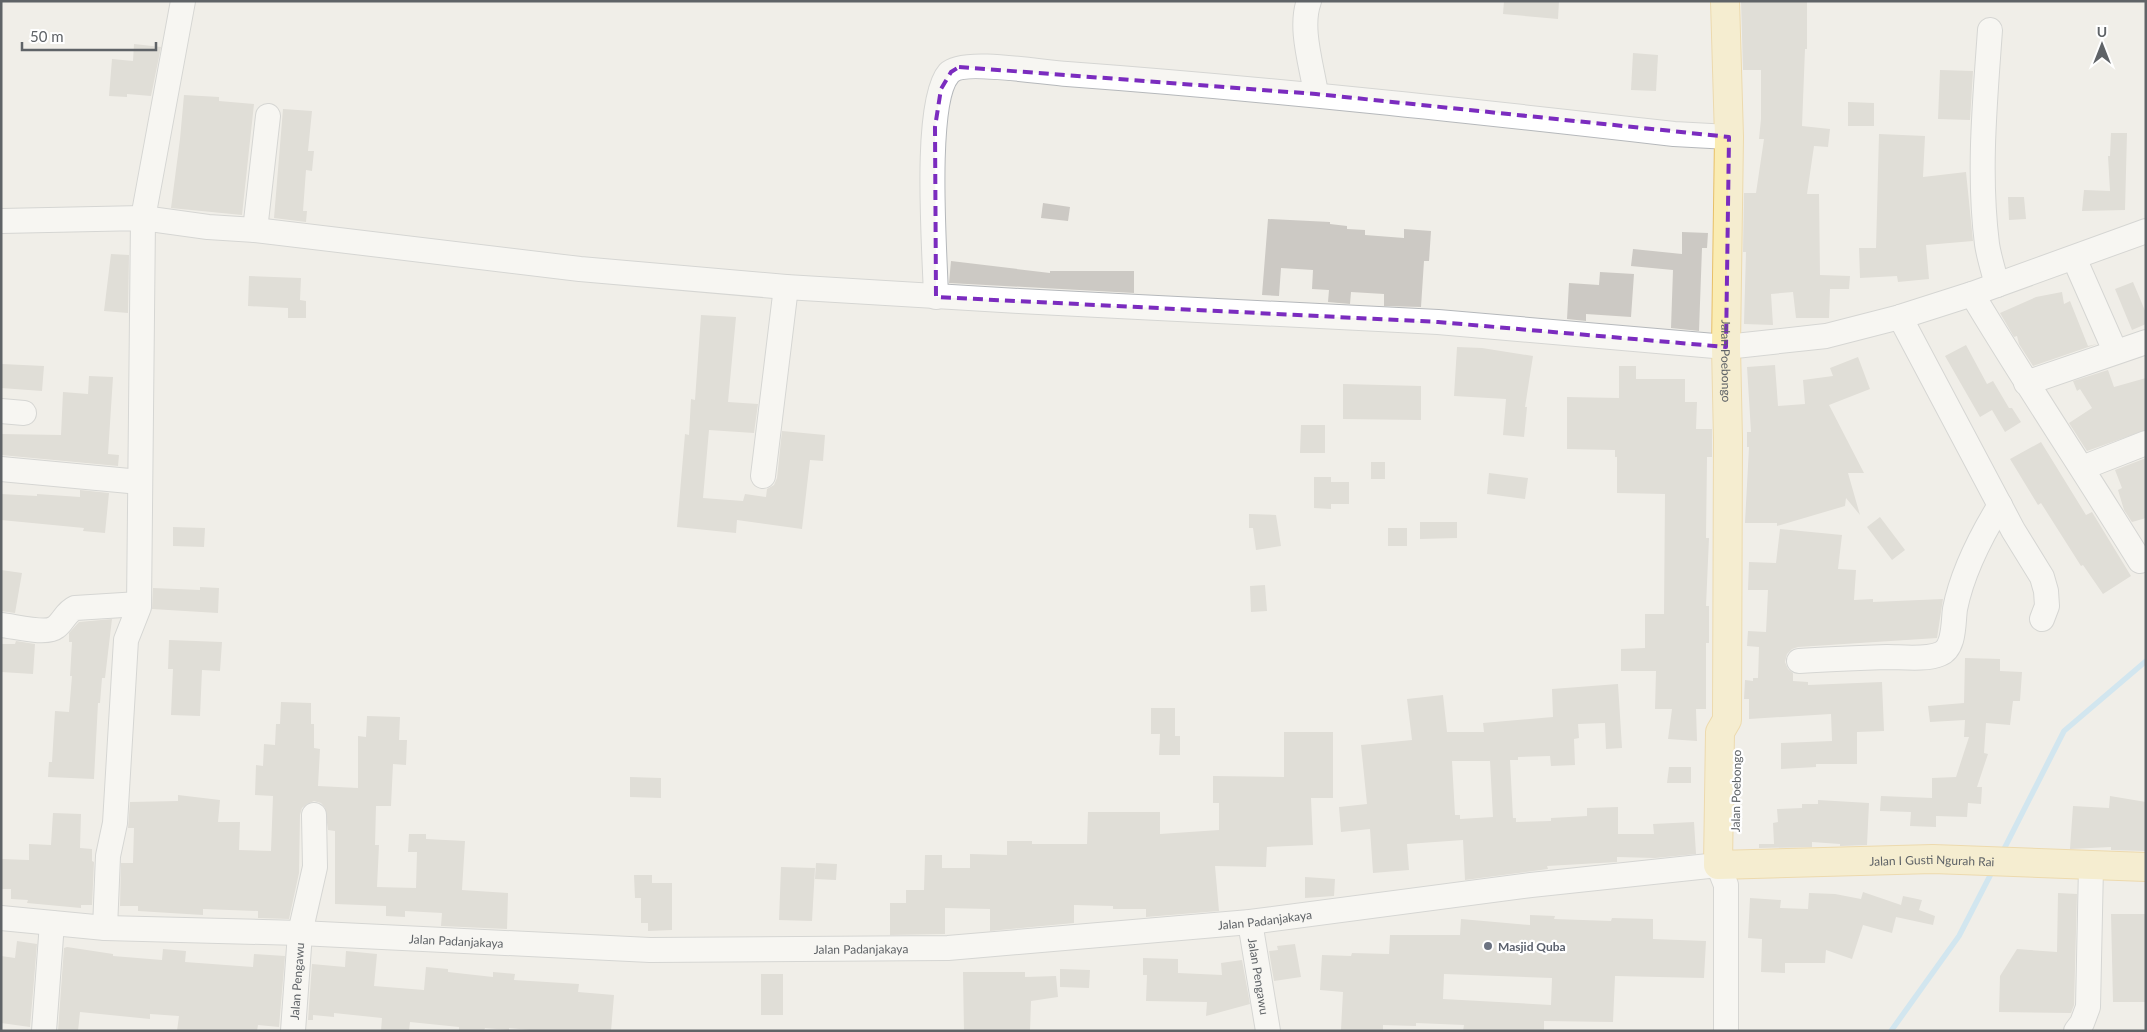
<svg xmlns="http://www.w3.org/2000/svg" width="2147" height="1032" font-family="Lato,sans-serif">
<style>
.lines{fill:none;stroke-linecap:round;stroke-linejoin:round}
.stream{stroke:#aedbf9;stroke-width:5.5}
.building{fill:#ccc9c4;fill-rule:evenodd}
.minor-casing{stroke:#b5b8bb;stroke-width:26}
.major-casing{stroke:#e8c068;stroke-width:30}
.minor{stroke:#fff;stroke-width:24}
.major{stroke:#faecb3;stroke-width:28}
.marked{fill:none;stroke:#7b2cbf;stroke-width:4;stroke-dasharray:10 6;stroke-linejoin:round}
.worship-dot{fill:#6b7280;stroke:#fff;stroke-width:2}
.labels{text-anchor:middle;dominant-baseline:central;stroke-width:4.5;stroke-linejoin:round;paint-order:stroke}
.street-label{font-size:12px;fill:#5f6367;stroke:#fff}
.worship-label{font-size:12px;font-weight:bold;fill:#5b616d;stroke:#fff;text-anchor:start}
</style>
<rect width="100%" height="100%" fill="#f0eee8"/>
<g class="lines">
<!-- stream -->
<g class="stream">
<polyline points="2002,853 2064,731 2146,661"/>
<polyline points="1891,1031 1959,936 1994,868"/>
</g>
</g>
<!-- building -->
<g class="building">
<polygon points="1504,1 1559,1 1558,19 1503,14"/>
<polygon points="1741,1 1807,1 1807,49 1805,49 1802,126 1830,129 1828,147 1814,146 1807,194 1819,194 1820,275 1850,276 1849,289 1830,289 1829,318 1796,318 1793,292 1771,294 1773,325 1744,324 1746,252 1743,252 1744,193 1756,193 1764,139 1759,139 1761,119 1761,70 1743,70"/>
<polygon points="134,44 161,47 151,96 127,94 127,97 109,96 112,59 133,61"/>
<polygon points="1633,53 1658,55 1656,91 1631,90"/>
<polygon points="1940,70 1973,71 1970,120 1938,119"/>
<polygon points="184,95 219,97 219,101 254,104 242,215 171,208 180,139"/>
<polygon points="1848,102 1874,103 1874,126 1848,126"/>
<polygon points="283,109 312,111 308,151 314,151 312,171 306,170 303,211 307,211 306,222 274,218"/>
<polygon points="2111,133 2127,133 2125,210 2082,211 2084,190 2110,191 2108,156 2110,156"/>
<polygon points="1879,134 1925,136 1923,177 1966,172 1973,241 1926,245 1929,279 1898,282 1897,276 1860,278 1859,248 1876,248"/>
<polygon points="2008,197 2024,197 2026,219 2009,220"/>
<polygon points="1043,203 1070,207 1068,221 1041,218"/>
<polygon points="1268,219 1330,222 1330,224 1347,226 1347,229 1365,230 1365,235 1404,238 1404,229 1431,231 1429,261 1424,261 1421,307 1384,306 1384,294 1351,292 1350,304 1328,302 1329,290 1312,289 1313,270 1281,268 1279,296 1262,295"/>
<polygon points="1682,232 1708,233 1707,248 1702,248 1699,331 1671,328 1673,270 1631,266 1633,249 1682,254"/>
<polygon points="111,254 129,255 128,313 104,311"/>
<polygon points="951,261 1050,273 1050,271 1134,271 1134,293 949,283"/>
<polygon points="1600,272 1634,274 1631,317 1586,314 1586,321 1567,319 1569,283 1599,285"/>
<polygon points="249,276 301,278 300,300 306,301 306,318 288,318 288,308 248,306"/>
<polygon points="2133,282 2146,313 2146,324 2132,330 2115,289"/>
<polygon points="2062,292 2064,304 2070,301 2088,346 2097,344 2033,366 2019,344 2017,336 2014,337 2000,313 2036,297"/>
<polygon points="701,315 736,317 728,402 758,404 754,433 709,430 703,498 743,501 745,494 766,497 767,489 774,485 777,478 782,431 825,435 823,461 810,460 802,529 737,520 736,533 677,527 685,434 689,435 691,399 695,400"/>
<polygon points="1966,345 1987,384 1993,381 2009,408 2012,408 2021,422 2005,432 1992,410 1980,417 1945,356"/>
<polygon points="1457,347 1482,348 1533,356 1525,407 1527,407 1524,437 1503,435 1506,399 1454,396"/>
<polygon points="1858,357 1870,389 1829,405 1864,473 1848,473 1860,515 1846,498 1845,506 1777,526 1777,523 1745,523 1749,447 1747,447 1747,432 1751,432 1747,367 1775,365 1778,406 1805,404 1803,380 1833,376 1830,368"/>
<polygon points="2,364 44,366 42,391 1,388"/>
<polygon points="1619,366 1636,366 1636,379 1685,379 1685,402 1697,402 1696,429 1712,429 1712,457 1707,457 1706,538 1709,538 1706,606 1709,606 1709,643 1706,643 1706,709 1696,709 1697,741 1668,739 1672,709 1655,709 1656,671 1621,671 1621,649 1645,648 1645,614 1664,614 1665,494 1617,493 1617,457 1615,457 1615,450 1567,449 1567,397 1619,398"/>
<polygon points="2108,370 2114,387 2146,378 2146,430 2087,451 2069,423 2092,408 2080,389 2077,391 2073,381"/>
<polygon points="89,376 113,377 108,454 119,455 118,466 1,455 1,434 61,435 63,392 88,394"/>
<polygon points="1343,384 1421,386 1421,420 1343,419"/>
<polygon points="1301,425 1325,425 1325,453 1300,453"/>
<polygon points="2041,442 2086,515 2092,512 2131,576 2103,594 2083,565 2081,566 2041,503 2038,505 2010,459"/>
<polygon points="2146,458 2146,518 2132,522 2124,510 2118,490 2122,488 2115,470"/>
<rect x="1371" y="462" width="14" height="17"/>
<polygon points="1489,473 1528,478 1525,499 1487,494"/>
<polygon points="1314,477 1331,477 1331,482 1349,482 1349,504 1331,504 1331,509 1314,508"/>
<polygon points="80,490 109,493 105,533 83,531 84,528 1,520 1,494 37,496 37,494 80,497"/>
<polygon points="1249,514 1276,515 1281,546 1256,550 1253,528 1249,528"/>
<polygon points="1880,517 1905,550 1892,560 1867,527"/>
<polygon points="1420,522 1457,522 1457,538 1420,539"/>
<polygon points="173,527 205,528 204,547 173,546"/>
<rect x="1388" y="528" width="19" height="18"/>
<polygon points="1780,529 1842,535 1838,569 1856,570 1854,600 1873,599 1873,602 1943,599 1937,638 1798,647 1792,649 1787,654 1785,662 1788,669 1793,673 1793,681 1808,682 1808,685 1882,682 1884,731 1857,732 1857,764 1816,764 1816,767 1781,769 1781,743 1832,741 1831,714 1749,719 1749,699 1744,699 1745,680 1753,681 1753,678 1758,678 1759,647 1747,646 1748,631 1766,632 1768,590 1748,590 1749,562 1776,563"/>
<polygon points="1,570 22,573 15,613 1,611"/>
<polygon points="1265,585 1267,611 1251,612 1250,586"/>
<polygon points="200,587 219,588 218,613 152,609 153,588 200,590"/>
<polygon points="112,619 105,678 102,678 100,703 98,703 94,779 48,777 49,762 52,762 55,711 69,712 72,676 70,676 72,642 69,642 69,633 79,622"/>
<polygon points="169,640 222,642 220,671 202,670 200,716 171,715 173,669 168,669"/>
<polygon points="16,641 35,644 33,674 1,672 1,644 15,644"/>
<polygon points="1965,658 2000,659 2000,671 2022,672 2020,701 2013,701 2010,725 1986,723 1984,753 1988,754 1977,787 1982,787 1981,804 1968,803 1967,817 1936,816 1936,827 1910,826 1911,812 1880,811 1881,796 1932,798 1932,778 1956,777 1969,737 1964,737 1965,720 1930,722 1928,706 1964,703"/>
<path d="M1618,684L1622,748L1606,749L1605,723L1578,724L1579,738L1574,739L1575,765L1551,766L1550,756L1518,757V760H1510L1513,818H1516V822L1551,821V818L1587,816V808L1618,807V834H1654L1653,824L1694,822L1696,854L1655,858L1617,857V862L1547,866L1548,869L1465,880L1463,840L1407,844L1409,870L1373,873L1370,829L1341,832L1339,807L1367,804L1361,745L1412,740L1407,699L1443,695L1447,732H1484L1483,723L1553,717L1552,689ZM1452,761H1490L1493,817L1460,819V815H1455Z"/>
<polygon points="281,702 311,703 311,724 314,724 314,748 320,749 318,786 358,788 358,736 366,737 367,716 400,717 399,740 407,740 406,765 393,764 391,806 376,806 375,845 379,845 377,887 416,888 417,852 408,852 409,834 426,834 426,839 465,841 462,890 508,893 507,929 441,926 442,913 405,911 405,917 386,916 386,906 335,904 335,831 328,830 325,808 321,803 314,801 307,804 302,808 300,815 299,873 289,919 258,918 258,911 203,909 203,915 138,911 138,906 120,906 121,863 133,863 134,828 128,828 130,802 178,801 178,795 220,800 218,822 240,822 239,850 271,851 273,796 255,795 256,765 263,766 264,744 275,745 276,724 280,724"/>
<polygon points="1151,708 1175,708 1175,736 1180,736 1180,755 1159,755 1160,734 1151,734"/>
<polygon points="1284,732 1333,732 1333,798 1311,798 1313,845 1267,847 1266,867 1215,866 1219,911 1146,917 1146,909 1113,909 1113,906 1074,905 1074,923 990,931 990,909 945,908 945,934 890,935 890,903 906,903 906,890 924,890 925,855 942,855 942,868 970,868 970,854 1007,855 1007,841 1032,841 1032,844 1087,844 1088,812 1160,812 1160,834 1219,830 1219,803 1213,803 1213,776 1284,777"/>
<polygon points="1669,767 1691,767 1691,783 1667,783"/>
<polygon points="630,777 661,778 661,798 630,797"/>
<polygon points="2110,796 2146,802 2146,851 2111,850 2111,847 2070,849 2073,806 2109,808"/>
<polygon points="1818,800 1869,803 1867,845 1840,846 1840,844 1812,842 1812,847 1759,848 1759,844 1774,844 1773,823 1778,822 1777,809 1802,808 1802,804 1818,804"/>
<polygon points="53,813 81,814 80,848 92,849 92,861 94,862 92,905 81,905 81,908 27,903 28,900 11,899 11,889 1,889 1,859 29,860 29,844 51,845"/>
<polygon points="816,863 837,864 836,880 815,879"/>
<polygon points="781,867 815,868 812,921 779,920"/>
<polygon points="634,875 652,875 652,883 672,883 672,930 648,931 648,923 641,923 641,898 635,898"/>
<polygon points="1305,877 1335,879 1334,896 1305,898"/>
<polygon points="1863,892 1901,905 1903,896 1922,900 1919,910 1935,916 1933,925 1896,917 1892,933 1863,925 1852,959 1826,950 1825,963 1785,963 1785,973 1761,972 1762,939 1748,938 1750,898 1781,900 1780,908 1808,909 1809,893 1835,894 1861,899"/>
<polygon points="2058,893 2077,894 2074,1005 2071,1013 1999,1012 2000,976 2017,949 2057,952"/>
<polygon points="2111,914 2146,914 2146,1002 2113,1002"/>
<path d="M1530,915L1555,916L1554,919L1611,921L1612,918L1653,919V939L1706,941L1704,978L1615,976L1613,1022L1544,1021V1031H1463L1464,1025L1416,1023V1026L1383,1025V1031L1341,1030L1343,992L1320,990L1322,955L1351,956L1352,953L1389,954L1390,935H1460L1461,919L1530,925ZM1444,974L1552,978L1551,1005L1443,999Z"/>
<polygon points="17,941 37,944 30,1027 1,1023 1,956 15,958"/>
<polygon points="1295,944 1301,977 1274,981 1269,951 1278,950 1277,946"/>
<polygon points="67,947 113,954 113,956 162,960 163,949 186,951 185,962 253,967 254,954 285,956 279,1027 258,1025 257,1031 177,1031 179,1016 150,1014 150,1019 80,1012 78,1031 58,1031 64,948"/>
<polygon points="346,951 377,954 374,986 424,990 426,967 448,969 448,972 493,977 493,972 515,974 514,980 579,984 578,992 614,995 611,1031 540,1031 509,1028 509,1030 485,1028 484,1031 459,1031 459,1027 410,1022 409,1031 381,1031 382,1018 334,1013 334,1017 313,1015 313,1020 308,1020 312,964 345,967"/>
<polygon points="1143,958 1178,959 1178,973 1222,975 1221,963 1242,960 1250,1004 1206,1016 1207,1002 1146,1001 1147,975 1143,975"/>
<polygon points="1060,969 1090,970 1089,988 1060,987"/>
<polygon points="963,972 1025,972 1025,977 1056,976 1058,997 1031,1001 1030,1031 964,1031"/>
<rect x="761" y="974" width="22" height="41"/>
</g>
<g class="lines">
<!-- minor casing -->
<g class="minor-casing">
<g id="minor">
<polyline points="183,1 143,218 208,227 255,230 580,269 786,287 1019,301 1438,322 1726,347 1826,336 1900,317 1972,294 2146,231"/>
<path d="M1309,1C1299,28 1312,66 1316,94"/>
<path d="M1990,30C1985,101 1978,173 1987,244C1989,258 1994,272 1997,285"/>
<polyline points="1,221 143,218 139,607 126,640 115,823 108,856 105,928"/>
<polyline points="255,230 268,116"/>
<polyline points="2074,258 2115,351"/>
<path d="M1972,294C2026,384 2085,472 2140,561"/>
<path d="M936,297C935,254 923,102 949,73C963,58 1044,73 1067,74C1270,89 1472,111 1674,134L1729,137"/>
<polyline points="1900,317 2013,530 2042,577 2046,591 2047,606 2042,619"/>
<polyline points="2026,383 2146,342"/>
<polyline points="1,411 24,413"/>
<polyline points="2082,468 2146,443"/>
<polyline points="1,469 140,482"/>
<polyline points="763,476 786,287"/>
<path d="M1,625C14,626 46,635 56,627C63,622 66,612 75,608L139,604"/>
<path d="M1799,661C1829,659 1858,658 1887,657C1901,657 1927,660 1940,654C1955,648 1953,623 1955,609C1962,573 1981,536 2000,505"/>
<path id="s1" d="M1,918L105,928L300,933L650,950L948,948L1250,922L1531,885L1718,865L1726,885V1031"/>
<path id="s2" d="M1250,922L1268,1031"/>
<polyline points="44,1031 52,923"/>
<path id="s3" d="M293,1031L300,933L315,867L314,815"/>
<polyline points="2076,1031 2082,1023 2088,1007 2091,866"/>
</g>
</g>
<!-- major casing -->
<g class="major-casing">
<g id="major">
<path id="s4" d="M1725,1L1729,137L1726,347L1728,440L1727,720L1720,732L1718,865L1933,859L2146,867"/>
</g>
</g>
<!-- minor -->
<use href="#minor" class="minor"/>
<!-- major -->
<use href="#major" class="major"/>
</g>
<!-- marked area -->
<path d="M0 0H2147V1032H0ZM959,67L1316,94L1729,137L1726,347L1438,322L936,297L935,127L941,89L951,72Z" fill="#f0eee8" fill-opacity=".55" fill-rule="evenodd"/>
<path class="marked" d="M959,67L1316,94L1729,137L1726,347L1438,322L936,297L935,127L941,89L951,72Z"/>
<!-- markers -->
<circle class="worship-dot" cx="1488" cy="946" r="5"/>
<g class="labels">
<!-- street labels -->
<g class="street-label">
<text stroke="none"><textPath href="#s4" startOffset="360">Jalan Poebongo</textPath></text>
<text transform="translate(1736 791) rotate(-89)">Jalan Poebongo</text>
<text stroke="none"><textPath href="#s4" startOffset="1080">Jalan I Gusti Ngurah Rai</textPath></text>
<text stroke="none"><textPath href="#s1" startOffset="1266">Jalan Padanjakaya</textPath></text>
<text stroke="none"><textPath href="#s1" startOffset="456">Jalan Padanjakaya</textPath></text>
<text stroke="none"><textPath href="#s1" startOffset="861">Jalan Padanjakaya</textPath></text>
<text stroke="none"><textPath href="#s2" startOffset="55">Jalan Pengawu</textPath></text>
<text stroke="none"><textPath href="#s3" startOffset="50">Jalan Pengawu</textPath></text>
</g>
<!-- worship labels -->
<g class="worship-label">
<text x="1498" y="946">Masjid Quba</text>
</g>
</g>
<!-- border -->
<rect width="2147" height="1032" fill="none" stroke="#5f6367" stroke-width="5"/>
<!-- north arrow -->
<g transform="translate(2102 45)" stroke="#ffffff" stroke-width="4" paint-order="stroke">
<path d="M0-4L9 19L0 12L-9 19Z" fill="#5f6367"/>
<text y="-8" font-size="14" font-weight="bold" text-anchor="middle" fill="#5f6367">U</text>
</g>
<!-- scale -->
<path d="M22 42v8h134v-8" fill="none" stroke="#5f6367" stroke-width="2.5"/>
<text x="30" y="42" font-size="15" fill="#5f6367" stroke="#ffffff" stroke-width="4" paint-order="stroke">50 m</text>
</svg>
